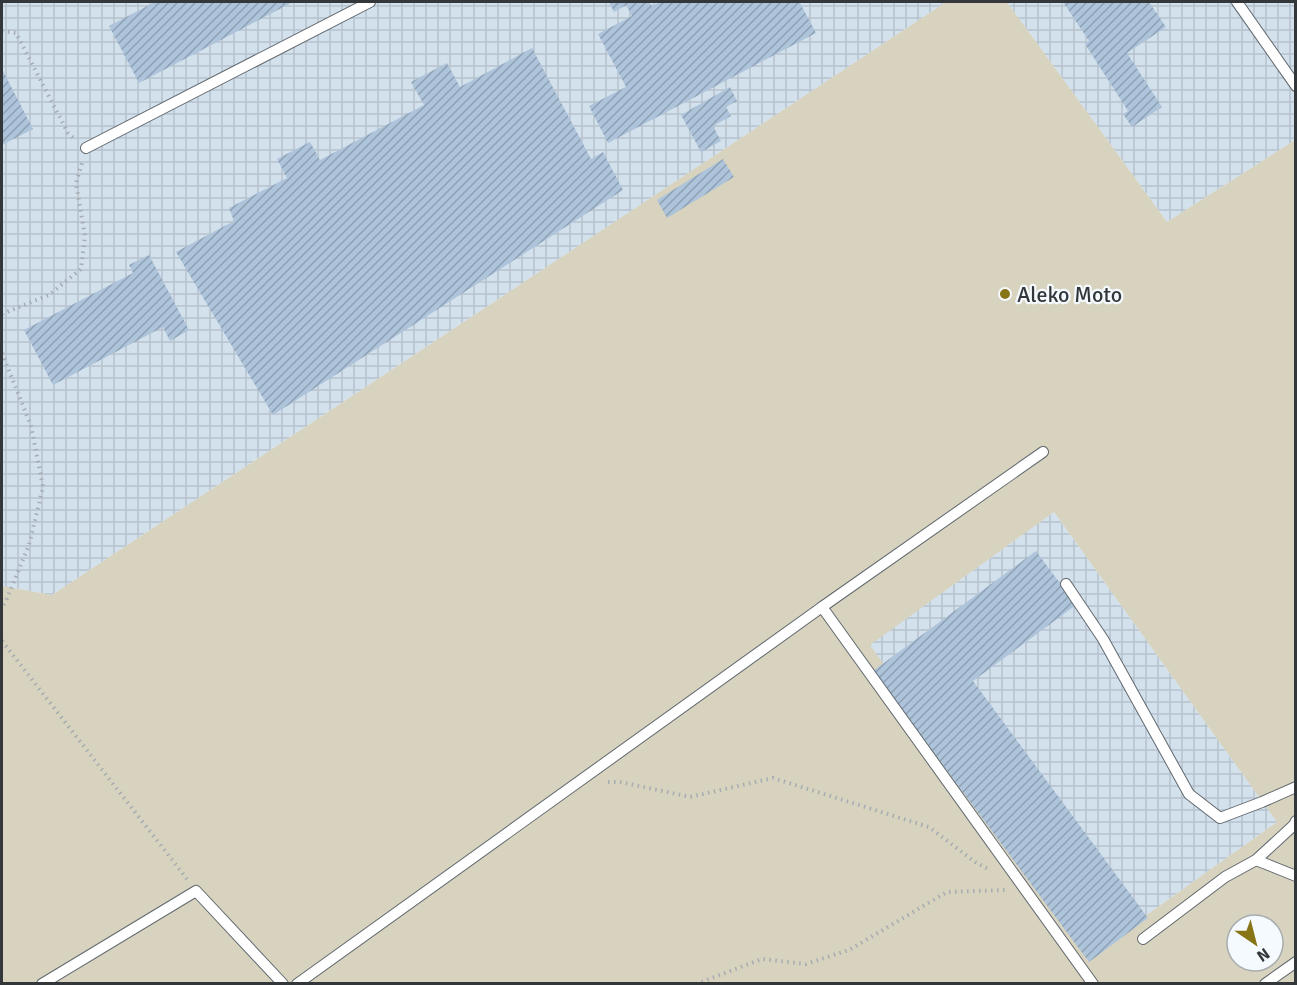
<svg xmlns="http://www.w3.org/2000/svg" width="1297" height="985" font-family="Signika,sans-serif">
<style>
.industrial{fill:url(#industrial-grid)}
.green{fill:#d7d3be;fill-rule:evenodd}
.building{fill:url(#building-hatch)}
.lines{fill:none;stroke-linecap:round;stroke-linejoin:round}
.lane-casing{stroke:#61686e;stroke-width:12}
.path{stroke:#a6acb2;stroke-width:4;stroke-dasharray:1.5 4.5;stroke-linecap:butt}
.lane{stroke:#fff;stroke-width:10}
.poi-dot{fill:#877518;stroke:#f5fafe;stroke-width:2}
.labels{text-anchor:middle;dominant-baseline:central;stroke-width:4.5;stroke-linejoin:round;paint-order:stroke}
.poi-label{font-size:22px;fill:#34373a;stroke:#f5fafe;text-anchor:start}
</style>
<defs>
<pattern id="industrial-grid" width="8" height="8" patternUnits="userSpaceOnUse" patternTransform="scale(1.5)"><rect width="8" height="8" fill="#d3e1ed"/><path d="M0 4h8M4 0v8" fill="none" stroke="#b6c2cc"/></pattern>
<pattern id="building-hatch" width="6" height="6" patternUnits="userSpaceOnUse" patternTransform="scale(1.5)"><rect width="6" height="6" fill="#adc4db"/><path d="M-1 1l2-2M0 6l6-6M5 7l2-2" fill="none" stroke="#8ea0b3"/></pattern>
</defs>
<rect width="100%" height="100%" fill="#e5edf5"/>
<!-- industrial -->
<g class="industrial">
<polygon points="2,2 946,2 52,595 2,586"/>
<polygon points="1007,2 1295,2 1295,140 1167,222"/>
<polygon points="1054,512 1277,822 1092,954 869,645"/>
</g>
<!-- green -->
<path class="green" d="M946,2H1007L1167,222L1295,140L1296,981L1292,983H2V586L52,595ZM1054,512L1277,822L1092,954L870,645ZM1237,925H1273V961H1237Z"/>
<!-- building -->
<g class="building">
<polygon points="155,2 293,2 139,83 109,26"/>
<polygon points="609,2 649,2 652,6 660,2 803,2 800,3 816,33 608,143 589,106 626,87 598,34 632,16 626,5 614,12"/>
<polygon points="1063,2 1149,2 1166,27 1127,53 1162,107 1132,127 1123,114 1128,111 1085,44 1089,41"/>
<polygon points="532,48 591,159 603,152 623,190 273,415 176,252 234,221 229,208 287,178 277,159 310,142 320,160 424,105 411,82 447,63 460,87"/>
<polygon points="2,69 33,129 2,145"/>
<polygon points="730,87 737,101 726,107 731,116 713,126 721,141 701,152 681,115"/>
<polygon points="723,159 734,177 667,218 657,200"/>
<polygon points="149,255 189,330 170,341 163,327 53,385 24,330 133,273 129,265"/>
<polygon points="1036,551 1076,605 973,681 1148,918 1089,962 873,671"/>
</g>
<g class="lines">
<!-- lane casing -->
<g class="lane-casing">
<g id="lane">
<polyline points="1237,2 1296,86"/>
<polyline points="86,148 370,2"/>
<polyline points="1066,584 1103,639 1189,794 1220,818 1262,802 1296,787"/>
<polyline points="822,607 1043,452"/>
<polyline points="1256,860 1296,876"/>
<polyline points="1143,939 1225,877 1256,860 1294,825 1296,821"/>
<polyline points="42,984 196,891 283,984"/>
<polyline points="297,984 822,607 1093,984"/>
<polyline points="1265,984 1296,962"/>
</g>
</g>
<!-- path -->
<g class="path">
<polyline points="2,31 16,33 68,133 76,140"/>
<polyline points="2,314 49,295 81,269 85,236 76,183 82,163"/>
<polyline points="2,353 31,426 43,487 29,545 5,603 2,607"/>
<polyline points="2,641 187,879"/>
<polyline points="608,782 620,782 690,797 773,778 929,827 975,862 990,870"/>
<polyline points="696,984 762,959 806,964 849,950 947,892 1005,890"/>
</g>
<!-- lane -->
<use href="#lane" class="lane"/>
</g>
<!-- markers -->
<circle class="poi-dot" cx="1005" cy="294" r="6"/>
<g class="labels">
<!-- poi labels -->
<g class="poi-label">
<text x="1017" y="294">Aleko Moto</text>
</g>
</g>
<!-- border -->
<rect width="1297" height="985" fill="none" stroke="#34373a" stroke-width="6"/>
<!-- north arrow -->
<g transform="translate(1255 943) rotate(145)"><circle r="28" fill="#f5fafe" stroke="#a8acb0" stroke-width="1.5"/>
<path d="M0-4.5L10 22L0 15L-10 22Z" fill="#877518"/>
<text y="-9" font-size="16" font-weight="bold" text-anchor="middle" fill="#34373a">N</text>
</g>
</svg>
